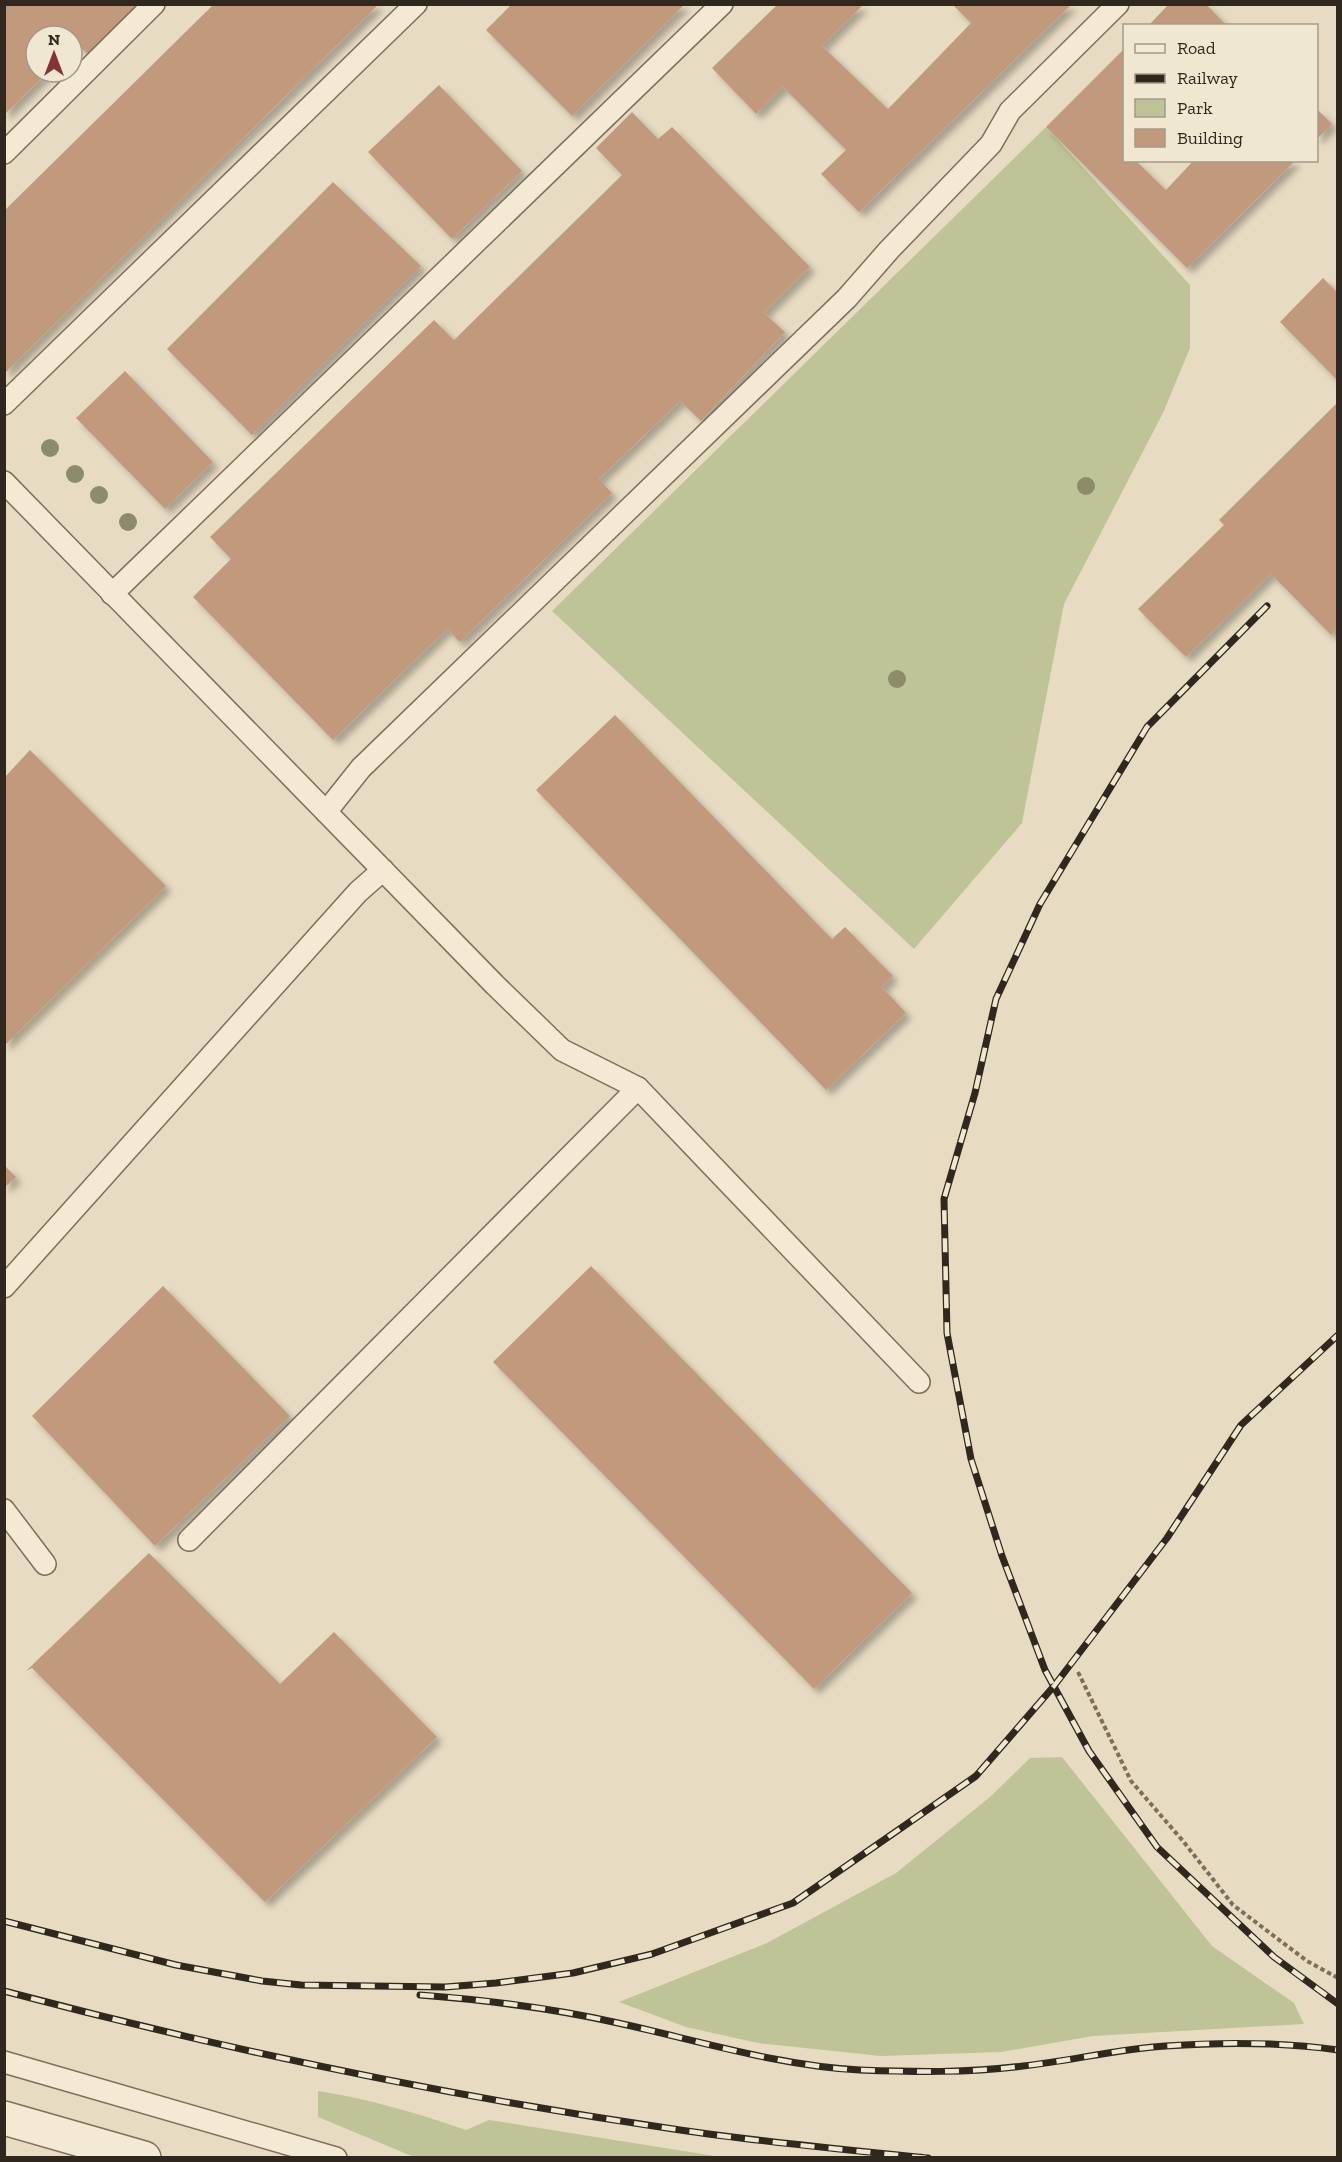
<svg xmlns="http://www.w3.org/2000/svg" width="1342" height="2162" font-family="'Zilla Slab',serif">
<style>
.green{fill:#bec497}
.building{fill:#c1997c;filter:url(#shadow)}
.lines{fill:none;stroke-linecap:round;stroke-linejoin:round}
.lane-casing{stroke:#7f6e5b;stroke-width:24}
.street-casing{stroke:#7f6e5b;stroke-width:36}
.path{stroke:#7f6e5b;stroke-width:4;stroke-dasharray:4.5 3;stroke-linecap:butt}
.lane{stroke:#f4ead3;stroke-width:21}
.street{stroke:#f4ead3;stroke-width:33}
.rail-casing{stroke:#30271e;stroke-width:7}
.rail{stroke:#f0e7d0;stroke-width:4.5;stroke-dasharray:14;stroke-linecap:butt}
.tree{fill:#8c8c6d}
</style>
<defs>
<filter id="shadow"><feDropShadow dx="5.5" dy="5.5" stdDeviation="3" flood-color="#0004"/></filter>
</defs>
<rect width="100%" height="100%" fill="#e7dcc2"/>
<!-- green -->
<g class="green">
<polygon points="1046,127 1190,285 1190,348 1163,413 1064,604 1022,823 914,949 552,611"/>
<polygon points="1062,1757 1212,1946 1294,2003 1304,2024 1093,2036 1001,2052 881,2056 758,2043 686,2027 619,2002 767,1943 896,1873 990,1797 1030,1758"/>
<path d="M318,2091C369,2099 417,2113 466,2130L489,2120L721,2157H414L318,2117Z"/>
</g>
<!-- building -->
<g class="building">
<polygon points="4,4 139,4 89,55 77,44 72,49 72,36 36,36 36,44 30,50 36,57 36,72 48,72 4,115"/>
<polygon points="214,4 379,4 4,374 4,211"/>
<polygon points="512,4 685,4 572,116 486,30"/>
<polygon points="952,4 1072,4 859,212 821,174 846,150 783,87 756,114 712,68 777,5 863,5 822,46 888,109 971,23"/>
<polygon points="1169,4 1206,4 1227,26 1148,26"/>
<polygon points="1124,49 1124,160 1135,160 1166,190 1194,160 1296,160 1187,268 1046,127"/>
<polygon points="439,85 522,171 452,239 368,152"/>
<polygon points="1316,108 1332,124 1316,140"/>
<polygon points="632,112 658,139 672,127 810,267 764,313 785,332 701,421 680,401 599,479 612,493 460,642 447,629 333,740 193,597 231,559 210,537 434,320 454,340 622,175 596,148"/>
<polygon points="333,182 421,266 252,435 167,349"/>
<polygon points="1323,278 1338,293 1338,381 1280,322"/>
<polygon points="125,371 213,462 165,509 76,418"/>
<polygon points="1338,402 1338,628 1331,635 1271,574 1186,657 1138,609 1224,525 1219,520"/>
<polygon points="615,715 832,939 845,927 893,976 882,987 906,1013 826,1090 536,790"/>
<polygon points="30,750 166,886 4,1046 4,778"/>
<polygon points="4,1165 16,1177 4,1188"/>
<polygon points="591,1266 912,1593 814,1689 493,1362"/>
<polygon points="163,1286 290,1416 155,1546 32,1416"/>
<polygon points="149,1553 280,1684 334,1632 437,1737 265,1902 32,1668 26,1671"/>
</g>
<g class="lines">
<!-- lane casing -->
<g class="lane-casing">
<g id="lane">
<polyline points="4,153 154,4"/>
<polyline points="4,404 416,4"/>
<polyline points="4,482 495,985 562,1050 638,1088 919,1382"/>
<polyline points="112,594 722,4"/>
<polyline points="326,812 361,768 847,298 889,250 991,144 1010,111 1118,4"/>
<polyline points="4,1287 358,892 383,870"/>
<polyline points="4,1510 45,1564"/>
<polyline points="189,1540 638,1088"/>
<polyline points="4,2062 336,2158"/>
</g>
</g>
<!-- street casing -->
<g class="street-casing">
<polyline id="street" points="4,2118 144,2158"/>
</g>
<!-- path -->
<polyline class="path" points="1078,1672 1131,1781 1183,1841 1233,1905 1307,1961 1338,1978"/>
<!-- lane -->
<use href="#lane" class="lane"/>
<!-- street -->
<use href="#street" class="street"/>
<!-- rail casing -->
<g class="rail-casing">
<g id="rail">
<polyline points="1267,606 1147,727 1040,904 996,999 975,1093 944,1199 947,1333 971,1459 1002,1556 1045,1670 1089,1751 1157,1847 1274,1957 1338,2004"/>
<polyline points="4,1921 176,1965 262,1981 301,1985 445,1987 496,1983 573,1973 652,1954 793,1903 976,1776 1054,1686 1167,1538 1241,1425 1338,1335"/>
<path d="M4,1991C226,2050 453,2097 680,2130C762,2142 846,2150 928,2158"/>
<path d="M420,1995C486,2000 552,2008 618,2023C696,2040 779,2066 860,2070C914,2072 969,2073 1023,2066C1070,2061 1118,2049 1166,2046C1222,2042 1281,2042 1338,2050"/>
</g>
</g>
<!-- rail -->
<use href="#rail" class="rail"/>
</g>
<!-- trees -->
<g class="tree">
<circle cx="50" cy="448" r="9"/>
<circle cx="75" cy="474" r="9"/>
<circle cx="1086" cy="486" r="9"/>
<circle cx="99" cy="495" r="9"/>
<circle cx="128" cy="522" r="9"/>
<circle cx="897" cy="679" r="9"/>
</g>
<!-- border -->
<rect width="1342" height="2162" fill="none" stroke="#30271e" stroke-width="12"/>
<!-- legend -->
<rect x="1123" y="24" width="195" height="138" fill="#f0e7d0" stroke="#a39a89" stroke-width="1.5"/>
<rect x="1135" y="44" width="30" height="9" fill="#f4ead3" stroke="#a39a89" stroke-width="1.5"/>
<text x="1177" y="54" font-size="18" fill="#30271e">Road</text>
<rect x="1135" y="74" width="30" height="9" fill="#30271e" stroke="#a39a89" stroke-width="1.5"/>
<text x="1177" y="84" font-size="18" fill="#30271e">Railway</text>
<rect x="1135" y="99" width="30" height="18" fill="#bec497" stroke="#a39a89" stroke-width="1.5"/>
<text x="1177" y="114" font-size="18" fill="#30271e">Park</text>
<rect x="1135" y="129" width="30" height="18" fill="#c1997c" stroke="#a39a89" stroke-width="1.5"/>
<text x="1177" y="144" font-size="18" fill="#30271e">Building</text>
<!-- north arrow -->
<g transform="translate(54 54)"><circle r="28" fill="#f0e7d0" stroke="#a39a89" stroke-width="1.5"/>
<path d="M0-4.5L10 22L0 15L-10 22Z" fill="#863333"/>
<text y="-9" font-size="16" font-weight="bold" text-anchor="middle" fill="#30271e">N</text>
</g>
</svg>
